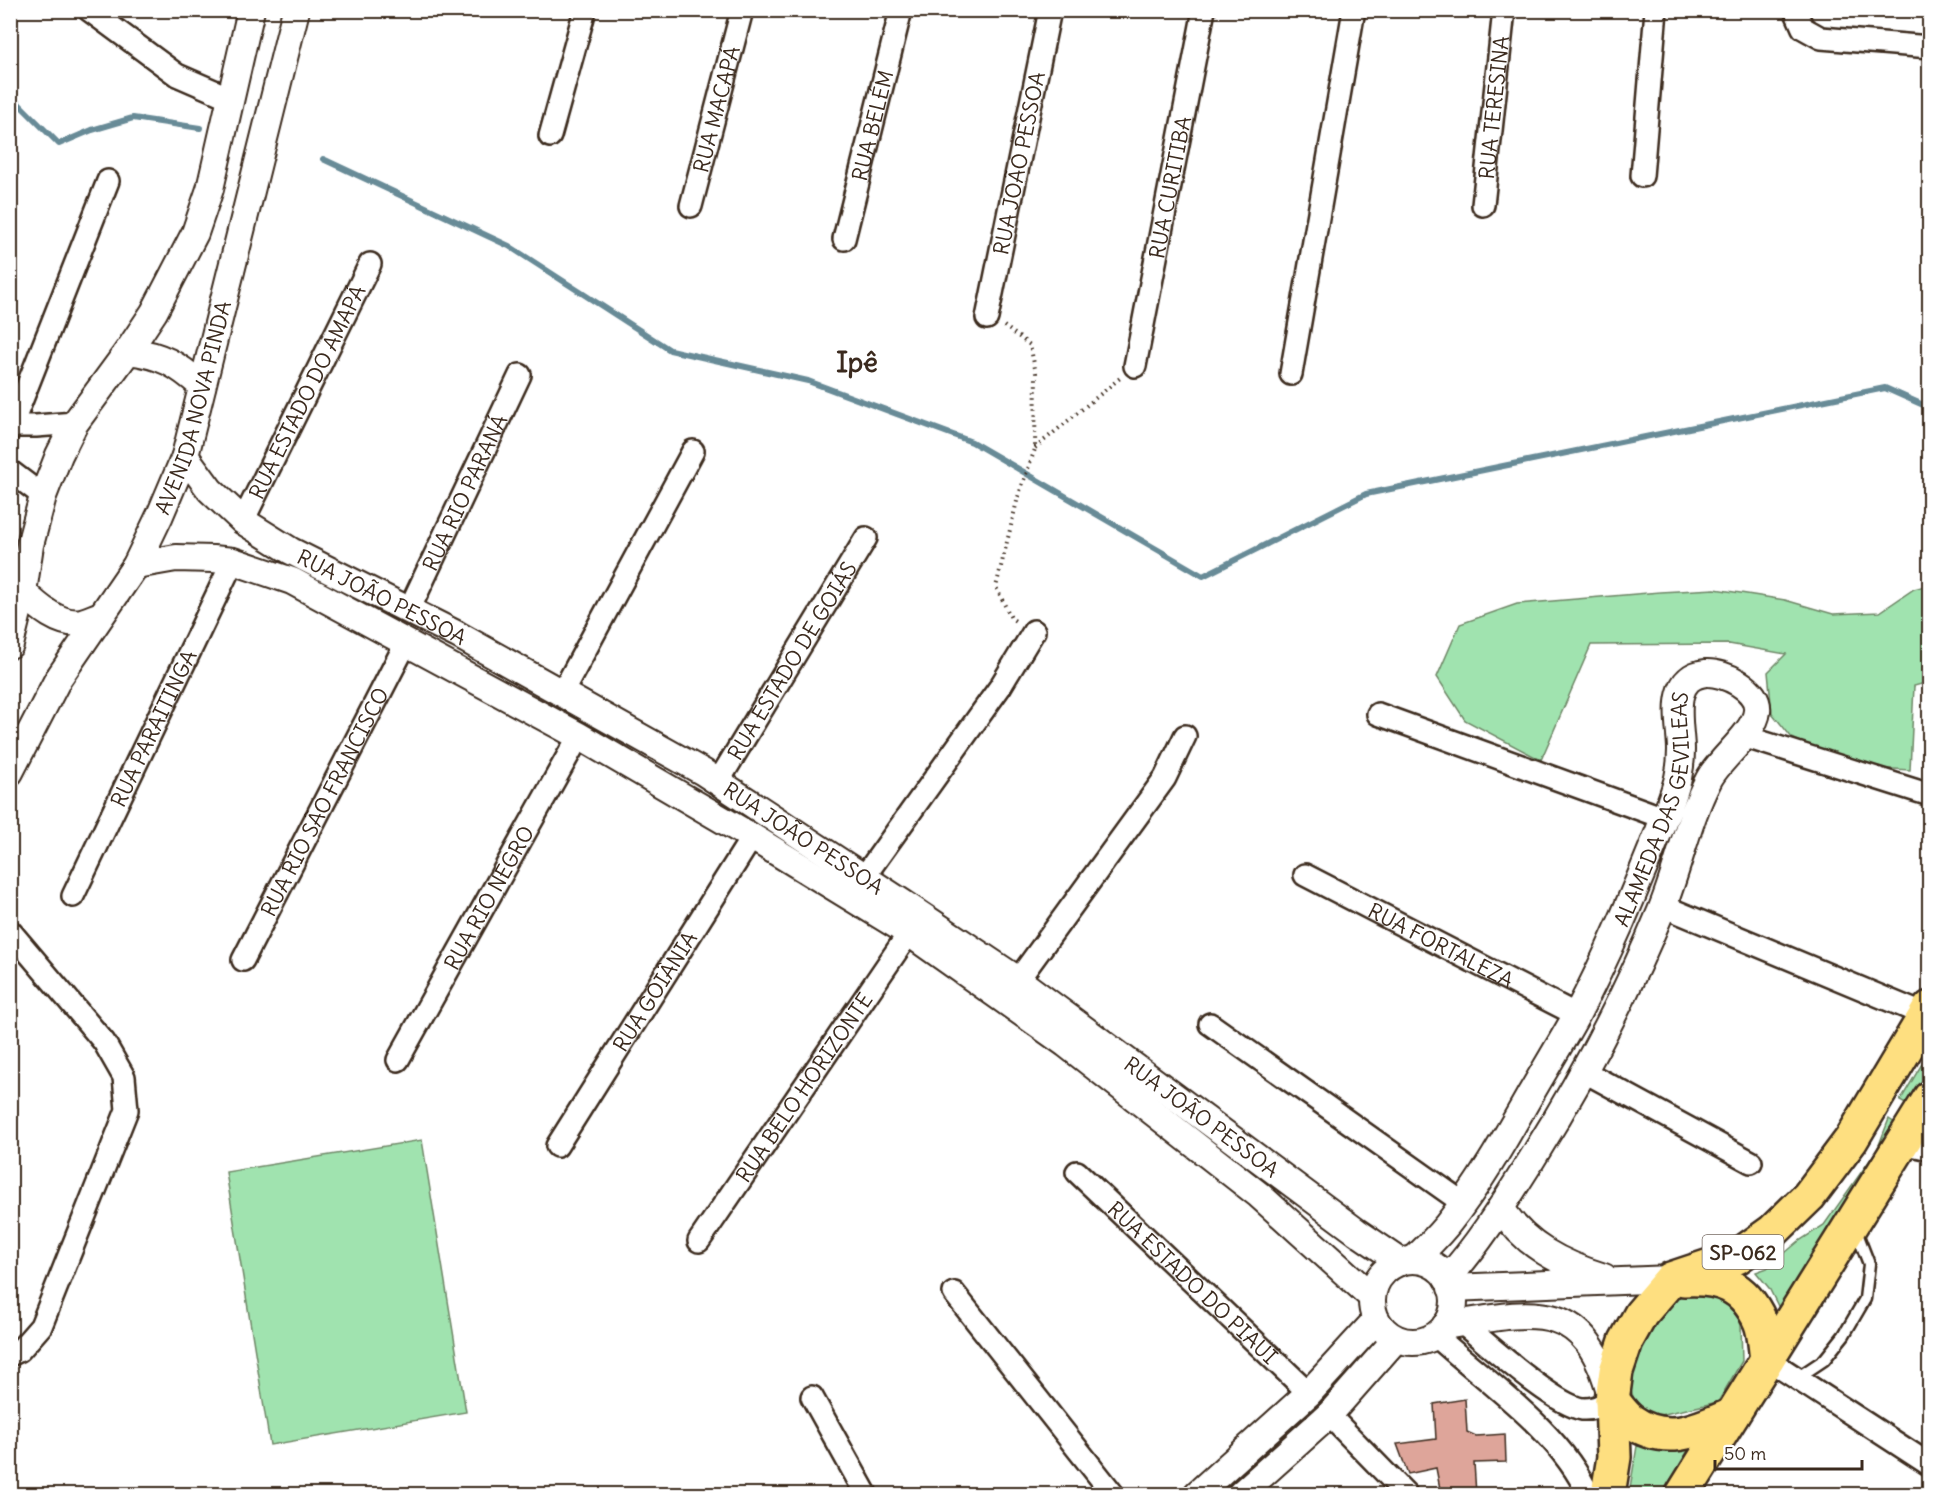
<svg xmlns="http://www.w3.org/2000/svg" width="1940" height="1505" font-family="Delius,sans-serif">
<style>
.green{fill:#a0e3af;stroke:#6e8666;stroke-width:1.5}
.lines{fill:none;stroke-linecap:round;stroke-linejoin:round}
.stream{stroke:#688b97;stroke-width:6}
.building{fill:#dea59a;stroke:#3b2a1e;stroke-width:1.5}
.service-casing{stroke:#3b2a1e;stroke-width:15}
.minor-casing{stroke:#3b2a1e;stroke-width:26}
.tertiary-casing{stroke:#3b2a1e;stroke-width:30}
.primary-casing{stroke:#3b2a1e;stroke-width:38}
.path{stroke:#3b2a1e;stroke-width:4;stroke-dasharray:1.5 4.5;stroke-linecap:butt}
.service{stroke:#fff;stroke-width:10}
.minor{stroke:#fff;stroke-width:21}
.tertiary{stroke:#fff;stroke-width:26}
.primary{stroke:#fedf80;stroke-width:33}
.labels{text-anchor:middle;dominant-baseline:central;stroke-width:5;stroke-linejoin:round;paint-order:stroke}
.shield{fill:#fff;stroke:#766a62;stroke-width:1.5}
.shield-label{font-size:20px;font-weight:bold;fill:#3b2a1e}
.street-label{font-size:21px;fill:#3b2a1e;stroke:#fff}
.district-label{font-size:27px;font-weight:bold;fill:#3b2a1e;stroke:#fff}
</style>
<rect width="100%" height="100%" fill="#fff"/>
<filter id="ink" filterUnits="userSpaceOnUse"><feTurbulence type="fractalNoise" baseFrequency=".0167" numOctaves="2"/><feDisplacementMap in="SourceGraphic" scale="12" xChannelSelector="R" yChannelSelector="G"/><feConvolveMatrix kernelMatrix="1 2 1 2 8 2 1 2 1" color-interpolation-filters="sRGB"/></filter>
<g filter="url(#ink)">
<!-- green -->
<g class="green">
<polygon points="1929,585 1929,682 1914,686 1910,770 1860,767 1792,738 1772,713 1768,672 1786,654 1729,644 1591,645 1541,760 1465,720 1437,677 1460,624 1517,604 1660,592 1715,589 1785,600 1833,614 1880,612 1914,589"/>
<polygon points="1929,1052 1929,1073 1909,1106 1900,1101"/>
<polygon points="1889,1119 1898,1125 1780,1310 1769,1288 1756,1272 1767,1268 1799,1241 1824,1225 1877,1150"/>
<polygon points="422,1140 466,1412 270,1445 226,1172"/>
<polygon points="1685,1291 1718,1293 1735,1311 1741,1325 1742,1361 1718,1402 1651,1417 1637,1408 1629,1385 1637,1345 1668,1304"/>
<polygon points="1695,1439 1662,1494 1629,1494 1637,1446 1665,1448"/>
</g>
<g class="lines">
<!-- stream -->
<g class="stream">
<polyline points="10,95 59,144 92,130 133,118 200,128"/>
<polyline points="323,159 509,246 670,350 808,381 972,442 1203,576 1366,494 1885,388 1930,408"/>
</g>
</g>
<!-- building -->
<polygon class="building" points="1465,1399 1467,1432 1476,1436 1505,1434 1506,1462 1474,1463 1476,1494 1441,1494 1436,1468 1408,1474 1397,1444 1436,1439 1434,1404"/>
<g class="lines">
<!-- service casing -->
<g class="service-casing">
<polyline id="service" points="1797,1378 1824,1360 1844,1335 1865,1299 1869,1264 1855,1228"/>
</g>
<!-- minor casing -->
<g class="minor-casing">
<g id="minor">
<polyline points="89,10 177,75 230,98"/>
<polyline points="1795,10 1803,28 1821,38 1930,47"/>
<polyline points="550,136 585,10"/>
<polyline points="1642,176 1656,10"/>
<path id="s1" d="M1483,205L1504,10"/>
<path id="s2" d="M691,206L742,10"/>
<path id="s3" d="M844,239L901,10"/>
<path id="s4" d="M987,318L1050,10"/>
<path id="s5" d="M1135,366L1204,10"/>
<polyline points="1291,374 1354,10"/>
<polyline points="10,426 36,426 75,423"/>
<polyline points="10,430 108,181"/>
<polyline points="10,471 43,496"/>
<path id="s6" d="M243,521L370,264"/>
<path id="s7" d="M409,610L520,375"/>
<polyline points="562,693 693,451"/>
<polyline points="1378,714 1664,818"/>
<polyline points="1743,736 1930,795"/>
<path id="s8" d="M718,782L866,538"/>
<path id="s9" d="M1305,875L1577,1015"/>
<polyline points="864,877 1000,687 1034,631"/>
<path id="s10" d="M73,896L233,561"/>
<polyline points="1663,906 1925,1015"/>
<polyline points="10,931 104,1042 124,1077 127,1110 41,1326 20,1350 10,1355"/>
<path id="s11" d="M243,960L406,643"/>
<polyline points="1018,980 1165,778 1185,736"/>
<polyline points="1210,1024 1463,1203"/>
<path id="s12" d="M398,1060L579,736"/>
<polyline points="1585,1072 1751,1162"/>
<polyline points="1902,1143 1930,1149"/>
<path id="s13" d="M557,1146L752,837"/>
<path id="s14" d="M1077,1172L1309,1393"/>
<path id="s15" d="M699,1241L909,933"/>
<polyline points="954,1293 1113,1494"/>
<path d="M1463,1324C1488,1344 1553,1404 1582,1409C1593,1410 1602,1405 1612,1400"/>
<path d="M1435,1335C1485,1381 1561,1432 1588,1494"/>
<polyline points="1767,1359 1930,1465"/>
<polyline points="812,1397 866,1494"/>
<polyline points="1329,1415 1406,1494"/>
</g>
</g>
<!-- tertiary casing -->
<g class="tertiary-casing">
<g id="tertiary">
<path d="M128,351C162,355 177,364 202,386"/>
<path id="s16" d="M185,456L210,490L243,521L291,551L458,635L703,772L903,903L1018,980L1357,1232L1401,1262"/>
<polyline points="136,565 176,558 213,559 233,561 292,581 579,736 752,837 909,933 1066,1044 1259,1195 1372,1297"/>
<path d="M23,592C38,607 60,626 82,622C89,620 95,617 101,615"/>
<polyline points="10,645 23,592 30,545 43,496 59,455 75,423 128,351 154,312 195,233 210,189 251,10"/>
<path id="s17" d="M10,772L58,679L136,565L160,515L185,456L296,10"/>
<path d="M1501,1208C1525,1246 1561,1264 1604,1277"/>
<path id="s18" d="M1413,1260C1425,1249 1437,1237 1447,1225C1479,1185 1505,1139 1530,1095C1545,1069 1561,1043 1576,1016C1608,956 1634,893 1659,831C1666,814 1674,795 1678,778C1680,769 1681,758 1681,750C1681,725 1667,677 1706,673C1724,672 1760,689 1757,711C1755,733 1720,758 1709,779C1687,821 1679,867 1661,911C1625,998 1582,1079 1532,1159C1506,1200 1480,1243 1447,1279"/>
<circle cx="1413" cy="1301" r="41"/>
<polyline points="1451,1288 1671,1279"/>
<path d="M1445,1326C1528,1312 1585,1294 1611,1396"/>
<polyline points="1197,1494 1309,1393 1376,1320"/>
<polyline points="1241,1494 1329,1415 1396,1339"/>
</g>
</g>
<!-- primary casing -->
<g class="primary-casing">
<g id="primary">
<path d="M1684,1279C1720,1277 1744,1285 1760,1321C1765,1332 1765,1347 1767,1359"/>
<path d="M1612,1400C1618,1407 1624,1416 1631,1421C1666,1446 1698,1430 1732,1415"/>
<polyline points="1608,1494 1614,1457 1612,1400 1616,1371 1626,1341 1641,1314 1671,1279 1737,1257 1772,1232 1809,1196 1851,1140 1930,1008"/>
<polyline points="1683,1494 1930,1098"/>
</g>
</g>
<!-- path -->
<g class="path">
<polyline points="1004,326 1030,345 1036,373 1035,449 1018,497 996,587 1011,618 1017,622"/>
<polyline points="1035,448 1120,378"/>
</g>
<!-- service -->
<use href="#service" class="service"/>
<!-- minor -->
<use href="#minor" class="minor"/>
<!-- tertiary -->
<use href="#tertiary" class="tertiary"/>
<!-- primary -->
<use href="#primary" class="primary"/>
</g>
</g>
<g class="labels">
<!-- shield labels -->
<rect class="shield" x="1702.5" y="1235" width="81" height="34" rx="4.5"/>
<g class="shield-label">
<text x="1743" y="1252">SP-062</text>
</g>
<!-- street labels -->
<g class="street-label">
<text stroke="none"><textPath href="#s2" startOffset="100">RUA MACAPÁ</textPath></text>
<text stroke="none"><textPath href="#s1" startOffset="98">RUA TERESINA</textPath></text>
<text stroke="none"><textPath href="#s3" startOffset="117">RUA BELÉM</textPath></text>
<text stroke="none"><textPath href="#s4" startOffset="158">RUA JOÃO PESSOA</textPath></text>
<text stroke="none"><textPath href="#s5" startOffset="182">RUA CURITIBA</textPath></text>
<text stroke="none"><textPath href="#s6" startOffset="144">RUA ESTADO DO AMAPÁ</textPath></text>
<text stroke="none"><textPath href="#s17" startOffset="411">AVENIDA NOVA PINDA</textPath></text>
<text stroke="none"><textPath href="#s7" startOffset="130">RUA RIO PARANÁ</textPath></text>
<text stroke="none"><textPath href="#s16" startOffset="246">RUA JOÃO PESSOA</textPath></text>
<text stroke="none"><textPath href="#s8" startOffset="142">RUA ESTADO DE GOIÁS</textPath></text>
<text stroke="none"><textPath href="#s10" startOffset="186">RUA PARAITINGA</textPath></text>
<text stroke="none"><textPath href="#s11" startOffset="178">RUA RIO SÃO FRANCISCO</textPath></text>
<text stroke="none"><textPath href="#s18" startOffset="518">ALAMEDA DAS GEVILEAS</textPath></text>
<text stroke="none"><textPath href="#s16" startOffset="732">RUA JOÃO PESSOA</textPath></text>
<text stroke="none"><textPath href="#s12" startOffset="186">RUA RIO NEGRO</textPath></text>
<text stroke="none"><textPath href="#s9" startOffset="153">RUA FORTALEZA</textPath></text>
<text stroke="none"><textPath href="#s13" startOffset="183">RUA GOIÂNIA</textPath></text>
<text stroke="none"><textPath href="#s15" startOffset="186">RUA BELO HORIZONTE</textPath></text>
<text stroke="none"><textPath href="#s16" startOffset="1218">RUA JOÃO PESSOA</textPath></text>
<text stroke="none"><textPath href="#s14" startOffset="160">RUA ESTADO DO PIAUÍ</textPath></text>
</g>
<!-- district labels -->
<g class="district-label">
<text x="857" y="362">Ipê</text>
</g>
</g>
<!-- margin -->
<rect width="1940" height="1505" fill="none" stroke="#fff" stroke-width="36"/>
<rect x="18" y="18" width="1904" height="1469" fill="none" stroke="#3b2a1e" stroke-width="2" filter="url(#ink)"/>
<!-- scale -->
<path d="M1715 1460v9h147v-9" fill="none" stroke="#3b2a1e" stroke-width="3"/>
<text x="1724" y="1460" font-size="18" fill="#3b2a1e" stroke="#ffffff" stroke-width="4.5" paint-order="stroke">50 m</text>
</svg>
